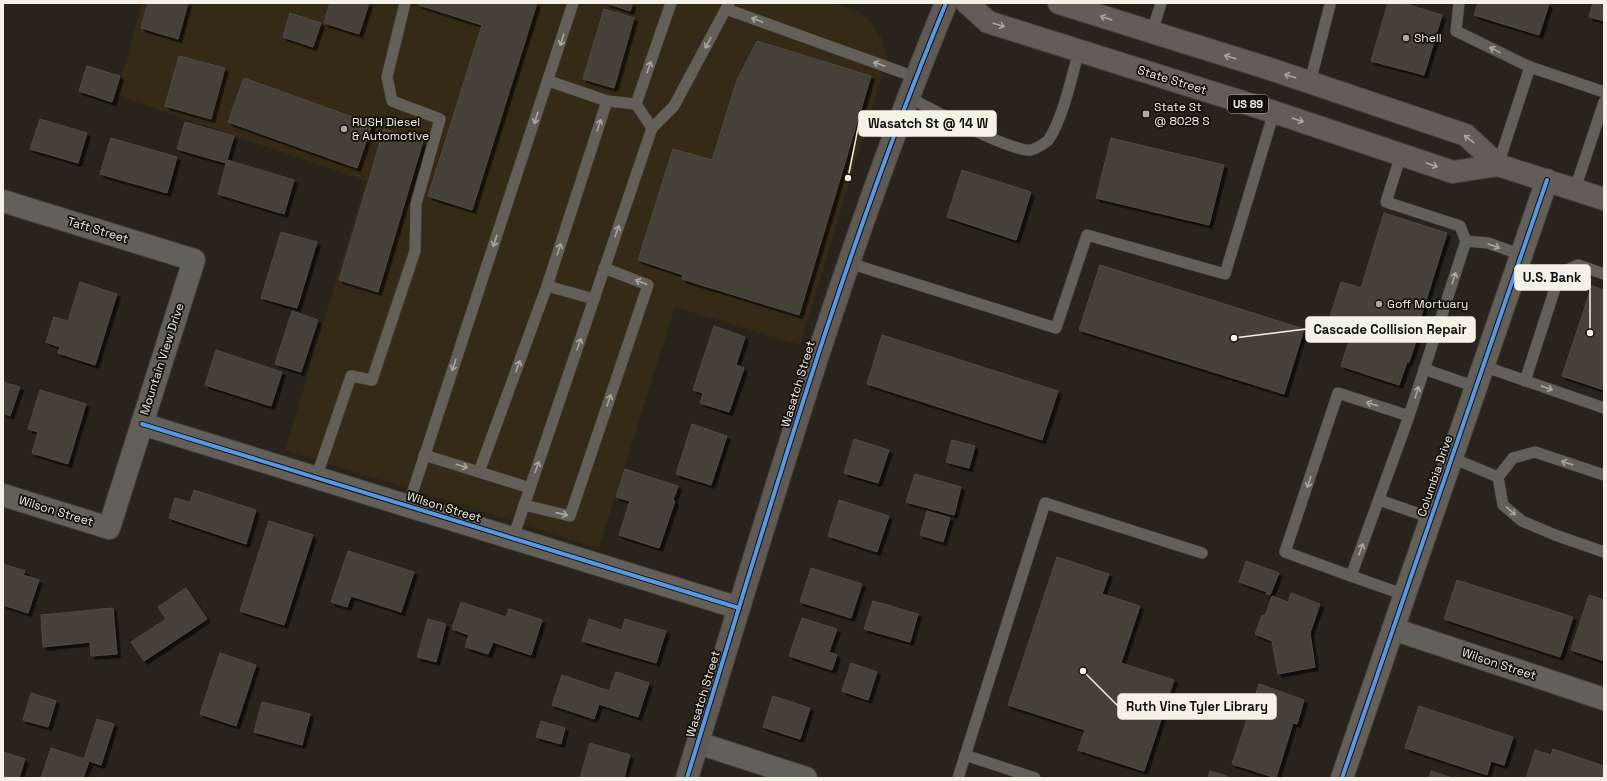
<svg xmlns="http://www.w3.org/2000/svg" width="1607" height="781" font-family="'Space Grotesk',sans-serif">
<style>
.built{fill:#342a15}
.building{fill:#444039;stroke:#4e4a44;filter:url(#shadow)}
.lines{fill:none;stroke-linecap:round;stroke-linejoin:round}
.lane-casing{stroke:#423e38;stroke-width:12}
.street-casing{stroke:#423e38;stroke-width:24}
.secondary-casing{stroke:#423e38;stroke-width:24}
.primary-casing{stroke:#423e38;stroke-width:24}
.lane{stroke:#636059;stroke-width:11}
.street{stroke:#636059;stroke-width:22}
.secondary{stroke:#5f5a53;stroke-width:22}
.primary{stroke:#645c58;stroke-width:22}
.cycleway-casing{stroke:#130f09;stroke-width:6}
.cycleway{stroke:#5399e6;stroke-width:4}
.oneway{stroke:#ada6a0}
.oneway2{stroke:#aca8a0}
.poi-dot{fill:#aea9a0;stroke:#130f09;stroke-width:1.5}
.labels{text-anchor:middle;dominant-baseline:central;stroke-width:3.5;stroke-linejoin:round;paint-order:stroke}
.shield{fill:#130f09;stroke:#b2ada4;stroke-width:1}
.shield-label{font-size:11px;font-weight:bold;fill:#f6f1e7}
.poi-label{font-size:12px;fill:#f6f1e7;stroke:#130f09;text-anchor:start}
.street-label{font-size:12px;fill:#f6f1e7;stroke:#130f09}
.leader{fill:none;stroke:#f6f1e7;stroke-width:1.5}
.callout-dot{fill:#f6f1e7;stroke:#130f09;stroke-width:1.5}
.callout{fill:#f6f1e7;stroke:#f6f1e7;stroke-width:1.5}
.callout-label{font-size:13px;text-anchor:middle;font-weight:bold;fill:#111}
</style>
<defs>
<filter id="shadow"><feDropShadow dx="3.5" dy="3.5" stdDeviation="0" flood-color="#0009"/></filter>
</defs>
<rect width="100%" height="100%" fill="#28241c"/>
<!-- built -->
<polygon class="built" points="142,3 835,3 857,11 868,18 881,37 887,58 800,345 675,307 599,548 285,450 366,181 116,95"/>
<!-- building -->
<g class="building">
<polygon points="148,3 188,3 178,39 141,28"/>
<polygon points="330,3 369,3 359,34 324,23"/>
<polygon points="419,3 537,3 472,210 428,196 482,25 419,5"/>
<polygon points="606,3 633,3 630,11"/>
<polygon points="1388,3 1403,3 1442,15 1424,75 1371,61"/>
<polygon points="1478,3 1545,3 1549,4 1539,35 1474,15"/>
<polygon points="1593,3 1604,3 1604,21 1589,17"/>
<polygon points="604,9 634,18 614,88 583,79"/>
<polygon points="290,13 321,23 313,47 283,37"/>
<polygon points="757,41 871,76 799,315 682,279 683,275 638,260 673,149 712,160 737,80"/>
<polygon points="179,56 225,68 211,119 165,106"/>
<polygon points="87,66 120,76 112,102 79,91"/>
<polygon points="244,78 372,124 357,168 228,122"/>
<polygon points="40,119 87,133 78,163 30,149"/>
<polygon points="185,122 234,136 226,163 177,149"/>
<polygon points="384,129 423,141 378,292 339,280"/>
<polygon points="111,138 177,157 167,193 100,174"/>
<polygon points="1111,138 1224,165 1209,225 1096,198"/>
<polygon points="227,160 294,180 284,214 218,194"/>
<polygon points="962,170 1031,192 1016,240 947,217"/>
<polygon points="1384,213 1447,233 1418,326 1421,326 1409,362 1407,362 1399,385 1341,366 1349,341 1344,339 1348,326 1329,320 1341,282 1361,288"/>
<polygon points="281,232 317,242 297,308 261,298"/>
<polygon points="1100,265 1304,329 1284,394 1079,330"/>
<polygon points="80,282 117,294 95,365 58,353 60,347 46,342 54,317 68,321"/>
<polygon points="1592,286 1604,290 1604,390 1562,376"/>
<polygon points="292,311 318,320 301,372 275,364"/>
<polygon points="714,326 745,337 736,365 744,368 729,412 700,403 703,393 693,390"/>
<polygon points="882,335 1058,391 1042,440 867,384"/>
<polygon points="216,350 282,372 271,406 205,385"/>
<polygon points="3,382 20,387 10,416 3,413"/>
<polygon points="40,390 86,404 68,464 32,453 38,432 28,429"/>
<polygon points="692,424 727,436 711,485 676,474"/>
<polygon points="854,439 889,450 878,483 844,473"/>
<polygon points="952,440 975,446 969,468 946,462"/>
<polygon points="625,469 678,486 673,500 675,501 659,548 619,535 630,501 616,497"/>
<polygon points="915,474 961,487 954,515 906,502"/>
<polygon points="194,490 256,510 246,544 169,518 175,498 190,502"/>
<polygon points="839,500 889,516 877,552 828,536"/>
<polygon points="927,511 950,518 943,542 920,535"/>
<polygon points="269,521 313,535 284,625 240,611"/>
<polygon points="348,551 414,572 401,612 351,596 347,607 331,602"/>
<polygon points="1057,557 1109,574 1102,594 1140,606 1121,663 1174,680 1144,771 1078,750 1085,730 1008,705"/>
<polygon points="1246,561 1279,573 1270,595 1266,594 1267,592 1239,582"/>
<polygon points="3,564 25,571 23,575 39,580 28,613 3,605"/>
<polygon points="811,568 862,584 851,618 800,602"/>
<polygon points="1457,580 1573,617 1560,657 1444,619"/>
<polygon points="186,588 207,619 144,661 131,642 166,619 158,607"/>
<polygon points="1291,593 1320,604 1310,633 1315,667 1278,674 1272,641 1255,634 1262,615 1265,616 1272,596 1288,602"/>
<polygon points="1589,595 1604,600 1604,661 1571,650"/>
<polygon points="873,601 918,614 910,642 864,629"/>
<polygon points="461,602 506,617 509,609 542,620 531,655 493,642 488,654 465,647 469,635 452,629"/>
<polygon points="113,608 117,654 91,656 90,642 43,647 41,615"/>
<polygon points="802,618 837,629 829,652 837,655 832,670 789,656"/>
<polygon points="428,619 446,624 436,662 417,657"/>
<polygon points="589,619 622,630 625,619 666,631 656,663 582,641"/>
<polygon points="220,653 256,665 236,726 200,714"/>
<polygon points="851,663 877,672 868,700 842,691"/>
<polygon points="616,672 649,683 638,717 599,704 594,719 552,705 562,675 609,691"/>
<polygon points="1259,684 1304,700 1297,724 1293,723 1276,778 1232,764"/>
<polygon points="31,693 56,701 48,727 23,720"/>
<polygon points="773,696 810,708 800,739 763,727"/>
<polygon points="262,702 310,714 302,745 254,732"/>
<polygon points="1419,706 1513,737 1504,765 1491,761 1487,775 1405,748"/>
<polygon points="97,719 114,724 101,765 89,761 83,778 41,778 51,748 84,759"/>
<polygon points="541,721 565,728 561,744 536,737"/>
<polygon points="590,743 630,755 624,778 580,778"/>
<polygon points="1553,749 1604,766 1604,778 1526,778 1535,750 1551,755"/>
<polygon points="3,752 25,759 19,778 3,778"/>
<polygon points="1210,771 1227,776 1226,778 1208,778"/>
<polygon points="1431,771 1452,778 1429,778"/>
</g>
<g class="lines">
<!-- lane casing -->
<g class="lane-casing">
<g id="lane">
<polyline points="1459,3 1456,31 1530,67"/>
<polyline points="726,9 915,77"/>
<polyline points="1152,32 1161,3"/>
<polyline points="549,81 607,101 636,104"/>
<polyline points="1310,82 1330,5"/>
<path d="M908,97C930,108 1010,152 1031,150C1035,149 1046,143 1049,139C1063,118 1072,76 1079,50"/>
<polyline points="636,104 671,3"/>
<polyline points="636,104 652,128"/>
<polyline points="1401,155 1386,202 1460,226 1466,241 1409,416 1351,576 1285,552 1338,393 1409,416"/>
<polyline points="1498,165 1530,67 1604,92"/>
<polyline points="1575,189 1604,102"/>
<polyline points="1466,241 1488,243 1522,255"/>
<polyline points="849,263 1056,328 1087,235 1225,274 1274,112"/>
<polyline points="1517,268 1557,282"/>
<polyline points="547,286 594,299"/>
<polyline points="1483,366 1604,408"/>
<polyline points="1424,369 1476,387"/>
<polyline points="1525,381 1560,273 1578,265 1604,274"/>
<polyline points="424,455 479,472 547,286 607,101"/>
<polyline points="1452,458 1498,477"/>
<polyline points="479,472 530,488"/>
<polyline points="1604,475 1535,452 1513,458 1498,477 1503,505 1522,521 1555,535 1604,552"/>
<polyline points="316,478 351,376 372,380 415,251 416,204 440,119 392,101 387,77 405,3"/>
<polyline points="1379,500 1431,518"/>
<polyline points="524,505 570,516 648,285 604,268"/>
<polyline points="408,506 573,3"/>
<polyline points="513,538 652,128 674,106 729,3"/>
<polyline points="1351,576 1405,595"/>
<polyline points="965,755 1035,778"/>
<polyline points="958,778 1045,503 1202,553"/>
</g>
</g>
<!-- street casing -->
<g class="street-casing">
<g id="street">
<polyline points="3,201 194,260 109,528 3,495"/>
<polyline points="142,424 739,608"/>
<polyline points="1393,629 1604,699"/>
<polyline points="698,743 806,778"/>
<polyline points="1342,778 1547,180"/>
</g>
</g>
<!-- secondary casing -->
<g class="secondary-casing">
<path id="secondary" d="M687,778C767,518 842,255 946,3"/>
</g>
<!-- primary casing -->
<g class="primary-casing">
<g id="primary">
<polyline points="967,3 988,22 1274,112 1453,172 1498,165"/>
<polyline points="1059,3 1267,68 1466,135 1498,165 1604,199"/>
</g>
</g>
<!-- lane -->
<use href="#lane" class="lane"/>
<!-- street -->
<use href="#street" class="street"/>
<!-- secondary -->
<use href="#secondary" class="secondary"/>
<!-- primary -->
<use href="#primary" class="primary"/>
<!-- cycleway casing -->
<g class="cycleway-casing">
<g id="cycleway">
<polyline points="142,424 739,608"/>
<path d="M687,778C767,518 842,255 946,3"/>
<polyline points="1342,778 1547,180"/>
</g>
</g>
<!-- cycleway -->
<use href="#cycleway" class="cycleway"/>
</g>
<!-- one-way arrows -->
<defs><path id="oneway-shaft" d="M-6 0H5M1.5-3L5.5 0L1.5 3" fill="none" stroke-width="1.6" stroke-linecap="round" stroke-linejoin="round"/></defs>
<g class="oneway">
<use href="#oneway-shaft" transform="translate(1106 18) rotate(-162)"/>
<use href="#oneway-shaft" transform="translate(999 25) rotate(17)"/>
<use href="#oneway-shaft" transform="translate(1230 57) rotate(-163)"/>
<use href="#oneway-shaft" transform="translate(1290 76) rotate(-162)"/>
<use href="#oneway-shaft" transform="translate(1298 120) rotate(19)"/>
<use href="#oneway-shaft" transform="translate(1469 139) rotate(-142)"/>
<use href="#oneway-shaft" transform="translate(1432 165) rotate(19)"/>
</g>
<g class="oneway2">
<use href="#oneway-shaft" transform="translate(757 20) rotate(-160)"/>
<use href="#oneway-shaft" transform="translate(562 40) rotate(108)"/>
<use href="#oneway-shaft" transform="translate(708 43) rotate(118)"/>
<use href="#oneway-shaft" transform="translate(1495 50) rotate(-154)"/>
<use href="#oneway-shaft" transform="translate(879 64) rotate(-161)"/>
<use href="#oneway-shaft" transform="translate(649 67) rotate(-71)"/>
<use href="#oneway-shaft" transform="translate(536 118) rotate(108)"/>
<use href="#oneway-shaft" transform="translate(599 125) rotate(-72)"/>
<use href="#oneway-shaft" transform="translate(617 231) rotate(-71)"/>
<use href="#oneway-shaft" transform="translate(495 241) rotate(108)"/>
<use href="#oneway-shaft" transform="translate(1494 246) rotate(20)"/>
<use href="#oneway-shaft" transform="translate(559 249) rotate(-72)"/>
<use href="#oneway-shaft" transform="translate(1454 278) rotate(-72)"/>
<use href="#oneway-shaft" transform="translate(641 282) rotate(-159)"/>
<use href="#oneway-shaft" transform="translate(579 344) rotate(-71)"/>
<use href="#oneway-shaft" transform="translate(454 365) rotate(108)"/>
<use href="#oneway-shaft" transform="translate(518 366) rotate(-70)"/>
<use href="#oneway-shaft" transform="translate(1547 388) rotate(19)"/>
<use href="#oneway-shaft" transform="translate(1417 392) rotate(-72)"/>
<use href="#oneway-shaft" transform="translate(609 400) rotate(-71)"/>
<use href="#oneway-shaft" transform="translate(1372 404) rotate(-162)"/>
<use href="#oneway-shaft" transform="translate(1567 463) rotate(-162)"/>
<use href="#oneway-shaft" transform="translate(462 466) rotate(17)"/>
<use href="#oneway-shaft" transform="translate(537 467) rotate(-71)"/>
<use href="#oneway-shaft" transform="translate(1309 482) rotate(108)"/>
<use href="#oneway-shaft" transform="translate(1511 511) rotate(40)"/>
<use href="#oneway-shaft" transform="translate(562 514) rotate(13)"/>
<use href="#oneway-shaft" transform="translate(1361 549) rotate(-70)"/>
</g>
<!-- markers -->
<g class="poi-dot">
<circle cx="1406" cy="38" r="4"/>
<rect x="1142" y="110" width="8" height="8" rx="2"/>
<circle cx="344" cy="129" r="4"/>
<circle cx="1379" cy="304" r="4"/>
</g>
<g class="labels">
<!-- shield labels -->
<rect class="shield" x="1228" y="95" width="40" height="18" rx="3"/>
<g class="shield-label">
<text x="1248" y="104">US 89</text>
</g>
<!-- poi labels -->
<g class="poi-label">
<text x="1414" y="38">Shell</text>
<text x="1154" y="107">State St<tspan x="1154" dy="14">@ 8028 S</tspan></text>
<text x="352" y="122">RUSH Diesel<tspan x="352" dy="14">&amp; Automotive</tspan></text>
<text x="1387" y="304">Goff Mortuary</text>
</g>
<!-- street labels -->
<g class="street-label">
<text transform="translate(1172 80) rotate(17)">State Street</text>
<text transform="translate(98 230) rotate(17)">Taft Street</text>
<text transform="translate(162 359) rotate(-72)">Mountain View Drive</text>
<text transform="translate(798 384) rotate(-73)">Wasatch Street</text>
<text transform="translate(1435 476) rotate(-71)">Columbia Drive</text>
<text transform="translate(444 507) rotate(17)">Wilson Street</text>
<text transform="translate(56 511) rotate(17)">Wilson Street</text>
<text transform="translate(1499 664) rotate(18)">Wilson Street</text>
<text transform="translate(703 694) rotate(-73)">Wasatch Street</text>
</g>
</g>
<!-- callouts -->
<path class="leader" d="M848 178L859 123M1590 333L1590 278M1234 338L1306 329M1083 671L1118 706"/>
<g class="callout-dot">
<circle cx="848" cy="178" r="4"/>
<circle cx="1590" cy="333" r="4"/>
<circle cx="1234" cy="338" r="4"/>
<circle cx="1083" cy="671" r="4"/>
</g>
<g class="callout">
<rect x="859" y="111" width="137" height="25" rx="4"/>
<rect x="1515" y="265" width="75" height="25" rx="4"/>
<rect x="1306" y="317" width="169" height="25" rx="4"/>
<rect x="1118" y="694" width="158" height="25" rx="4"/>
</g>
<g class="callout-label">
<text x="928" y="128">Wasatch St @ 14 W</text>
<text x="1552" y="282">U.S. Bank</text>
<text x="1390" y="334">Cascade Collision Repair</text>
<text x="1197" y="711">Ruth Vine Tyler Library</text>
</g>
<!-- border -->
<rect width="1607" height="781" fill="none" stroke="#f6f1e7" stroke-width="8"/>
</svg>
